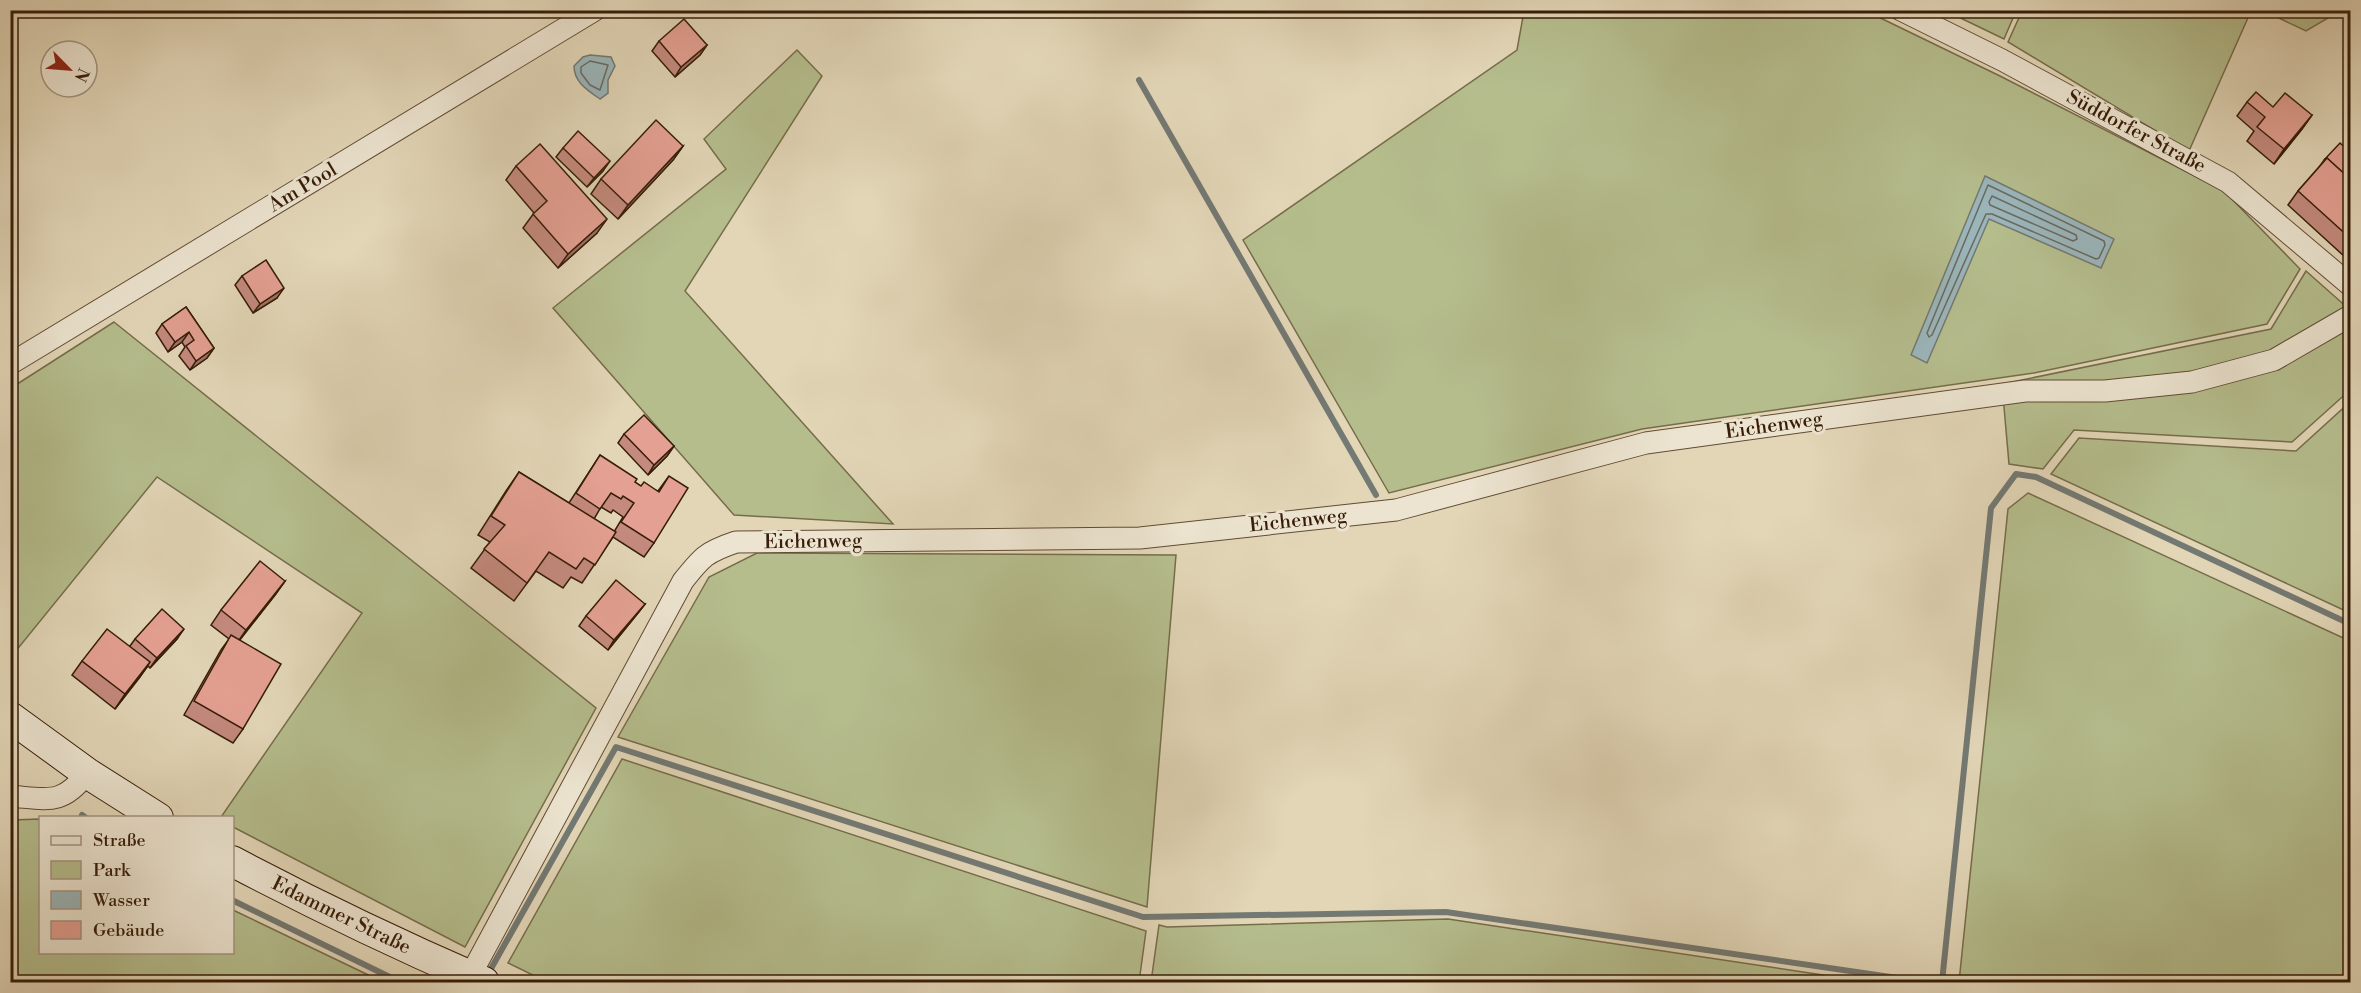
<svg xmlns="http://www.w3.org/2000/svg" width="2361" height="993" font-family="'Libre Bodoni',serif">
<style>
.green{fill:#b5bd8d;stroke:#766d4a;stroke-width:1.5}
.water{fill:#9bb6bb;stroke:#737973;stroke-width:1.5}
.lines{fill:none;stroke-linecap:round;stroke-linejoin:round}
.shore{stroke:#696a62;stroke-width:1.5}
.stream{stroke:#737973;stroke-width:6}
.street-casing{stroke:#624b34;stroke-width:23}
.secondary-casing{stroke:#371d08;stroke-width:32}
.street{stroke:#ece4d0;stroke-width:21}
.secondary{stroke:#ece4d0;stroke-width:30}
.wall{fill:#c48a7e;stroke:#371d08;stroke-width:1.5;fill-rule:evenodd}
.shaded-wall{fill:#a07066;stroke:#371d08;stroke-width:1.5}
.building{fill:#e4a092;stroke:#371d08;stroke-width:1.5}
.labels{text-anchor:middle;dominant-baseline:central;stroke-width:6;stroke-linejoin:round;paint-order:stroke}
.street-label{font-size:20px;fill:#371d08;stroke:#ece4d0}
</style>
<rect width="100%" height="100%" fill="#e2d6b7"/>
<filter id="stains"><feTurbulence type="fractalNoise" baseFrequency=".00333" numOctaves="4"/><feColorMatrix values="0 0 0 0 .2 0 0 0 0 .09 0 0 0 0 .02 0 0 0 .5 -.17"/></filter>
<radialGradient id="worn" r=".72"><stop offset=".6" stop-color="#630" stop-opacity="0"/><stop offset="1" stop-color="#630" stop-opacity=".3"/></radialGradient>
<!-- green -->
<g class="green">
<polygon points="1864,10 2000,76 2224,191 2300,269 2267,324 2034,373 1642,429 1389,493 1243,240 1517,50 1524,11"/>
<polygon points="1946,11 2016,11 2004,39"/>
<polygon points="2022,11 2251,11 2189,151 2008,42"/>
<polygon points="2264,11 2340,11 2306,31"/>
<polygon points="797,50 822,76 685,291 893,524 734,515 553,308 726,169 704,139"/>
<polygon points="2306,271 2350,310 2350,390 2292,442 2074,430 2043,469 2009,464 2002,384 2271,329"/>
<polygon points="114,322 596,708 465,947 233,827 232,818 221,817 362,613 157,477 11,657 11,388"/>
<polygon points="2350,402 2350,613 2051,474 2079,438 2296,451"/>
<polygon points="2028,493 2350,641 2350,982 1959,982 2008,509"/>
<polygon points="757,553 1176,555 1147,907 618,737 709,577"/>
<polygon points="622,759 1146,931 1139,982 547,982 508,963"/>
<polygon points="40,819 40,952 232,952 233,910 383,982 11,982 11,820"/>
<polygon points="1448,919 1870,982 1151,982 1159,925 1167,927"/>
</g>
<!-- water -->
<g class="water">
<path d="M590,55L611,57L615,66L608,80V93L600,99C587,90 574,82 574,66L583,57Z"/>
<polygon points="1985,176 2114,239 2101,268 1989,219 1927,363 1911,355"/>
</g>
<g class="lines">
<!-- shore -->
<g class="shore">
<polygon points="590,61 608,65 600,90 590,85 581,73 581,67"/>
<polygon points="1988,185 2104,241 2105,245 2099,258 2096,259 1992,214 1986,214 1932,335 1929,337 1927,333"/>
<polygon points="1992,196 2076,235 2077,239 2073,241 1990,205 1989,202"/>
</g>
<!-- stream -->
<g class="stream">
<polyline points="1139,80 1376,495"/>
<polyline points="82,815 86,818"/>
<polyline points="232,900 400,982"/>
<polyline points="488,974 616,747 1143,917 1446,912 1925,982"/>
<polyline points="1942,982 1991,508 2016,474 2036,477 2350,624"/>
</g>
<!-- street casing -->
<g class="street-casing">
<g id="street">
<polyline points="1901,10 2002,60 2228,182 2350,285"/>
<polyline points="10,364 595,10"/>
<path d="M10,796C48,799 62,806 87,773"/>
<path d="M470,976L683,581C702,557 706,552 736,542L1140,538L1396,510L1646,443L2025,391H2105L2192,382L2274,360L2350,316"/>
</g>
</g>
<!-- secondary casing -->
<g class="secondary-casing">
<g id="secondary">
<polyline points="10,717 87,773 158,818"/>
<path d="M232,861C315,905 399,945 484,982"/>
</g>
</g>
<!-- street -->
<use href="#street" class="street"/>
<!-- secondary -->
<use href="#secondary" class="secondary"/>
</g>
<!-- wall -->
<g class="wall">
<polygon points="659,41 707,45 700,55 675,77 652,51"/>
<polygon points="2247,102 2312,115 2302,129 2274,164 2247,141 2254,131 2237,116"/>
<polygon points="683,146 673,160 618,219 591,194 601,179"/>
<polygon points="563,148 603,171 587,187 556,157"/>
<polygon points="2350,152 2350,255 2348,253 2345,257 2288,205 2298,191 2319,167 2325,159"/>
<polygon points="516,166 597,233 558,268 523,228 534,213 506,180"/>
<polygon points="242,276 277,298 253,313 235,285"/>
<polygon points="186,307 214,348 207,358 190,370 179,356 185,347 182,342 168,352 156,333 162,324"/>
<polygon points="624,434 674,446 667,456 648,475 618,443"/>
<path d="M600,455L635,482L641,486L658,491L669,476L654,543L644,557L613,537L582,583L571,577L563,588L536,571L514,601L471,568L490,542L478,535L506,491L519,472L569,503ZM601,507L611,513L613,510L623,517L614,532L594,519Z"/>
<polygon points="285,581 275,595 239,640 243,729 233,743 184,715 221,650 229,639 211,625 221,610"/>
<polygon points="645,604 638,613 608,650 579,626 586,616"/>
<polygon points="135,639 177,639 150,668 148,666 115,709 72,675 82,661 130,646"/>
</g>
<!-- shaded-wall -->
<g class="shaded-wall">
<polygon points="1290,10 1325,10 1320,17"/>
<polygon points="707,45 700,55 675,77 681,67"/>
<polygon points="2312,115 2302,129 2274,164 2284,149"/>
<polygon points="683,146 673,160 618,219 628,205"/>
<polygon points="610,161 603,171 587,187 594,178"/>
<polygon points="607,219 597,233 558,268 568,254"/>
<polygon points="284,288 277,298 253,313 260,304"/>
<polygon points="189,332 182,342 168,352 175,342"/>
<polygon points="214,348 207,358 190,370 196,361"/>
<polygon points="674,446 667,456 648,475 654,465"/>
<polygon points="285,581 275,595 236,645 246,630"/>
<polygon points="645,604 638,613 608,650 614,640"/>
<polygon points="184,629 177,639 150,668 157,658"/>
<polygon points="150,662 140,677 115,709 125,694"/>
</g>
<!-- building -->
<g class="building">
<polygon points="684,19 707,45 681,67 659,41"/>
<polygon points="2256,92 2273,107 2285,93 2312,115 2284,149 2257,127 2265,117 2247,102"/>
<polygon points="656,120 683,146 628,205 601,179"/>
<polygon points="578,131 610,161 594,178 563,148"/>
<polygon points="2340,143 2350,152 2350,179 2327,158 2326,159 2325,159"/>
<polygon points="540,144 607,219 568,254 533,214 547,201 516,166"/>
<polygon points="2327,158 2350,179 2350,238 2298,191"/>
<polygon points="266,260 284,288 260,304 242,276"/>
<polygon points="186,307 214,348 196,361 186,346 194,340 189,332 175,342 162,324"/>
<polygon points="644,415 674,446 654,465 624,434"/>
<polygon points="600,455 637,479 635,482 641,486 644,482 659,492 669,476 688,488 654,543 621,522 634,503 623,496 621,499 611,493 600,509 576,493"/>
<polygon points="519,472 616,532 595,565 584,558 576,569 549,552 527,583 484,549 505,525 491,516"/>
<polygon points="260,561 285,581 246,630 221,610"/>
<polygon points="616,580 645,604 614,640 586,616"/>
<polygon points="162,609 184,629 157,658 135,639"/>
<polygon points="107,629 150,662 125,694 82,661"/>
<polygon points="231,635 281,664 243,729 194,701"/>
</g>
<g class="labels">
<!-- street labels -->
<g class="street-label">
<text transform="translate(2136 132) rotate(28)">Süddorfer Straße</text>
<text transform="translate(303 188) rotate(-31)">Am Pool</text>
<text transform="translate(1774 426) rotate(-8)">Eichenweg</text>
<text transform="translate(1298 521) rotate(-6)">Eichenweg</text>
<text transform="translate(813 542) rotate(-1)">Eichenweg</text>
<text transform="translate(341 916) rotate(26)">Edammer Straße</text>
</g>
</g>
<!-- margin -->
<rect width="2361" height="993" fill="none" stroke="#e2d6b7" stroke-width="36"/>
<rect x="12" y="12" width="2337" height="969" fill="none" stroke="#371d08" stroke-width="3"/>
<rect x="18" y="18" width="2325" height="957" fill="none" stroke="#371d08" stroke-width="1.5"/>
<!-- legend -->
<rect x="39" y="816" width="195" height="138" fill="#ece4d0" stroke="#a49480" stroke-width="1.5"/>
<rect x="51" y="836" width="30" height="9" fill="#ece4d0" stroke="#a49480" stroke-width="1.5"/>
<text x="93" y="846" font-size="18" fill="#371d08">Straße</text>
<rect x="51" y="861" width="30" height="18" fill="#b5bd8d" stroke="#a49480" stroke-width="1.5"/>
<text x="93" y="876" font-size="18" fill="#371d08">Park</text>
<rect x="51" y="891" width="30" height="18" fill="#9bb6bb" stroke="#a49480" stroke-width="1.5"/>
<text x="93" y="906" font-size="18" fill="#371d08">Wasser</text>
<rect x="51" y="921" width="30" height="18" fill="#e4a092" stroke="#a49480" stroke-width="1.5"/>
<text x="93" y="936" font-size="18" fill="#371d08">Gebäude</text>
<!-- north arrow -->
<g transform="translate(69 69) rotate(115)"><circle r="28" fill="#ece4d0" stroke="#a49480" stroke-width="1.5"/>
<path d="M0-4.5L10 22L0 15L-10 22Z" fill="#8f2418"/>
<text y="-9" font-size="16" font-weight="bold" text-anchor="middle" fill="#371d08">N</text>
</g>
<rect width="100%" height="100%" filter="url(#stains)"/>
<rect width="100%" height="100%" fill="url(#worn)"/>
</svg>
